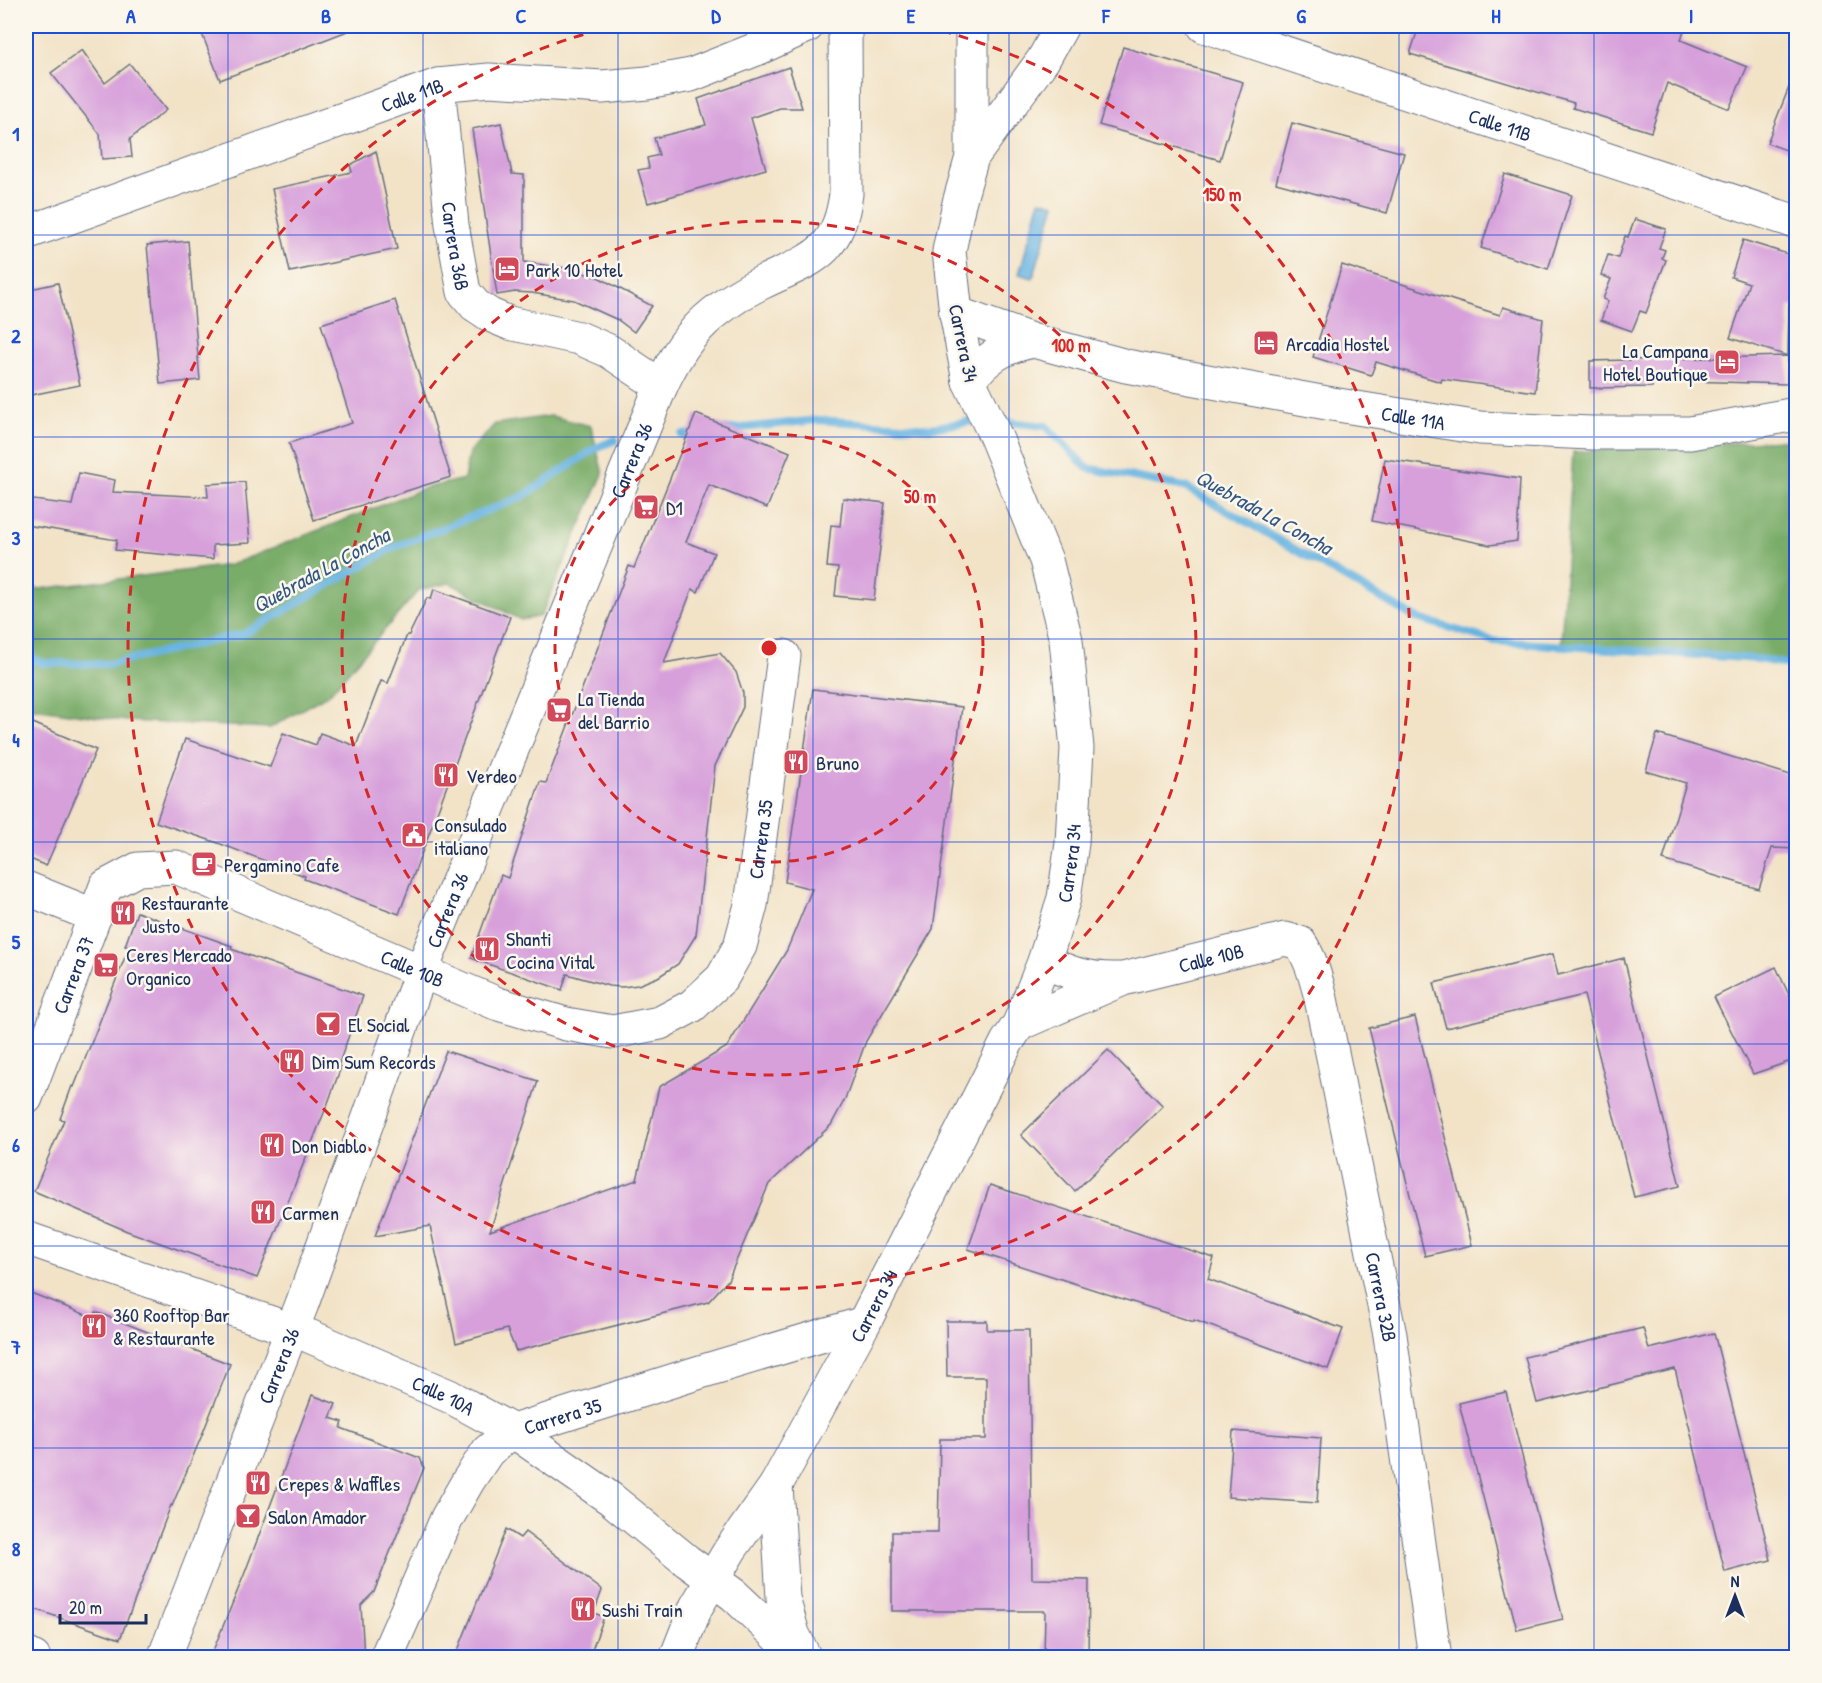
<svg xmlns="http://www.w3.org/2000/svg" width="1822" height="1683" font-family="'Patrick Hand',sans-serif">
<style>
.forest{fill:#78ac68;stroke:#4a6e63;stroke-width:1.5}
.water{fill:#67b4e1;stroke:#4172a0;stroke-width:1.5}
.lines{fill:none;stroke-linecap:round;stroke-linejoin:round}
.stream{stroke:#67b4e1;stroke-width:8}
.building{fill:#d7a0db}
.minor-casing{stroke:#666e83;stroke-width:35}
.major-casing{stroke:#666e83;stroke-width:35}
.minor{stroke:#fff;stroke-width:33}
.major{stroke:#fff;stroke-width:33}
.grid{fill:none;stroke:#1d4ed8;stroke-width:1.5;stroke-opacity:0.55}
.ring{fill:none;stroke:#d62828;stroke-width:3;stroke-dasharray:10 8}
.labels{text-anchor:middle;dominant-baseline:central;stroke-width:5;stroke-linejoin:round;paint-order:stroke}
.street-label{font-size:20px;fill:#1b2f5e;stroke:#fbf7ec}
.poi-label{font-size:20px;fill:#1b2f5e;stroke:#fbf7ec;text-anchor:start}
.water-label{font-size:21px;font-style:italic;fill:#325785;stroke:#fbf7ec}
.centre{fill:#d62828;stroke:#fbf7ec;stroke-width:3}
.ring-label{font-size:18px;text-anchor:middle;font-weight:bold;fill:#d62828;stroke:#fbf7ec;stroke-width:5;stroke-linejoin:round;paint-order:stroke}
.neatline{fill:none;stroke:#1d4ed8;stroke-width:2}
.grid-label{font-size:20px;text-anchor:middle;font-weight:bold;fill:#1d4ed8}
</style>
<rect width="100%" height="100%" fill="#fbf7ec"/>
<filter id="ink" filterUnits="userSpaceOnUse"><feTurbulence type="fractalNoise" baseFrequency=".0167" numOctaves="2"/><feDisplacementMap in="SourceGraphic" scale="12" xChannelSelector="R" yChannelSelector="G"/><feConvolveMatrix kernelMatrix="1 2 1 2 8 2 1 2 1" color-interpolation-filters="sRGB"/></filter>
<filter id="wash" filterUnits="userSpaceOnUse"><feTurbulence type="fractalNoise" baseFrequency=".008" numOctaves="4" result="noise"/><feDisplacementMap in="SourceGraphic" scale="24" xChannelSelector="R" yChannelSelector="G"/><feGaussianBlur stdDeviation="1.35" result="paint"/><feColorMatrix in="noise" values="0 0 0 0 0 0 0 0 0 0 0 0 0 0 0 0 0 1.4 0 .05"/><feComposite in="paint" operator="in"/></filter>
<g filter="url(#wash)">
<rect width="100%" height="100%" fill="#f2e3c7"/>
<!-- forest -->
<g class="forest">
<polygon points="551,416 591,426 603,474 541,616 521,620 450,583 419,590 329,694 270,728 127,721 26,707 26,586 40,589 230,565 425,488 464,479 469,452 495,424"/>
<polygon points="1783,440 1796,440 1796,665 1758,659 1561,645 1573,452"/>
</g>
<!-- water -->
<polygon class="water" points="1040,200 1055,204 1033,278 1019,274"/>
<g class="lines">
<!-- stream -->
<g class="stream">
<polyline points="998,421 1046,426 1087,468 1185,487 1416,618 1494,641 1758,659 1796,666"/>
<polyline points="723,430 817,420 931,428 979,420"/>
<polyline points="682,435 699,433"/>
<polyline points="26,655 42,663 110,664 244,634 392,548 522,497 596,448 615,440"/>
</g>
</g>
<g id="blocks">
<!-- building -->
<g class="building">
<polygon points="199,26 358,26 358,27 220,80"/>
<polygon points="1419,26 1685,26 1681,40 1747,67 1729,109 1667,83 1651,132 1573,108 1574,103 1410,54"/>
<polygon points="1123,47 1243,82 1220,160 1099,125"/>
<polygon points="82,50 105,83 130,64 166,110 130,139 132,157 102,159 100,134 51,73"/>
<polygon points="789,67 802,108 780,108 751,118 766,169 648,203 638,170 649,168 647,158 659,155 654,138 706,125 698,99"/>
<polygon points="1795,72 1797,73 1797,154 1767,143"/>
<polygon points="501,123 512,174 524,175 524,262 571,269 600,278 652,306 634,332 618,320 574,300 532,293 515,292 497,295 472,129"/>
<polygon points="1292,123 1404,153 1387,213 1276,183"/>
<polygon points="376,151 397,249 290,272 272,189 352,172 350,165"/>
<polygon points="1505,174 1572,195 1548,269 1481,248"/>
<polygon points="1635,219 1666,229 1659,248 1665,250 1662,258 1666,260 1646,313 1640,311 1632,331 1601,320 1608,301 1603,299 1611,279 1601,275 1608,255 1618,258 1625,236 1628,237"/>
<polygon points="1743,240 1797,257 1797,308 1789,306 1788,356 1730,338 1749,283 1731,277"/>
<polygon points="188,241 200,380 160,384 147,245"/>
<polygon points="1342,265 1500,315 1503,307 1543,319 1535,392 1442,379 1441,382 1376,362 1371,375 1313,357"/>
<polygon points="58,283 80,385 26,396 26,290"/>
<polygon points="395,300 451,477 314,520 289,443 352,423 321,324"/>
<polygon points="1788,356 1787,384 1652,380 1652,387 1590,388 1590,361"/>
<polygon points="696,414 790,452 767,508 709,485 686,542 714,553 698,592 692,589 664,663 720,653 736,672 743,693 743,707 715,766 696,935 678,964 658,977 638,985 622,987 609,986 567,974 562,990 471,958 501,875 508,878 540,782 546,783 629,566 634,568"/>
<polygon points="1385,459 1520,479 1517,541 1490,545 1372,521"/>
<polygon points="79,473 115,480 113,492 208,497 207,484 245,482 250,543 213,545 213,559 115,550 117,540 26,525 26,499 72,505"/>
<polygon points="843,498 885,503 874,600 835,596 838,568 827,567 831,525 840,526"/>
<polygon points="434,589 510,617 399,914 304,879 305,876 218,843 156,822 185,739 270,767 283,733 316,745 320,733 356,746 381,681 388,683 407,635 409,635 427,598 431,599"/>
<polygon points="813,689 962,707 933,929 866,1041 845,1099 831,1125 769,1184 728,1280 708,1302 516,1351 507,1329 456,1343 430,1226 375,1236 446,1051 538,1081 490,1231 637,1180 659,1087 727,1047 787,950 812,889 785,882"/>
<polygon points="26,720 96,750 46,866 26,857"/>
<polygon points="1657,734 1797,777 1797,849 1772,848 1759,889 1663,860 1686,783 1646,771"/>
<polygon points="137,912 232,946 231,949 363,996 338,1066 341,1067 328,1103 257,1278 127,1231 34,1191 64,1120 60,1119 72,1086 74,1087 129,947 125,946"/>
<polygon points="1553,954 1558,975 1624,958 1680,1186 1634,1197 1584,995 1446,1028 1434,983"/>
<polygon points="1776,967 1797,1012 1797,1059 1753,1074 1714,997"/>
<polygon points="1415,1017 1472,1245 1425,1256 1369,1028"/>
<polygon points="1108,1050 1163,1106 1075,1191 1021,1135"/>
<polygon points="990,1185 1214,1258 1208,1279 1343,1329 1328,1369 1194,1320 1194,1322 968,1249"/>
<polygon points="26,1291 94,1318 96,1312 230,1364 202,1435 172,1506 171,1505 120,1639 26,1606"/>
<polygon points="946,1321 987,1321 987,1330 1029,1330 1032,1579 1089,1580 1088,1658 1044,1658 1045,1611 892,1611 892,1532 938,1532 940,1439 986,1439 986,1377 947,1377"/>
<polygon points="1643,1328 1649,1349 1714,1333 1771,1560 1725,1572 1675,1369 1537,1403 1525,1357"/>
<polygon points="1506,1392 1563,1619 1517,1630 1459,1403"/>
<polygon points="312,1395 336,1404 330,1418 343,1422 341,1428 420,1458 424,1468 374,1592 361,1605 364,1658 210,1658 244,1575"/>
<polygon points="1233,1431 1321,1438 1317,1503 1228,1497"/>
<polygon points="506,1529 520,1538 525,1532 602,1590 594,1613 604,1617 589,1658 455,1658"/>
</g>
</g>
</g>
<g filter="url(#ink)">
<use href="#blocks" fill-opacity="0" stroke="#666e83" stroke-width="1.5"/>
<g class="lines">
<!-- minor casing -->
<g class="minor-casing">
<g id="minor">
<polyline points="972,26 972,157"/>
<path id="s1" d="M1204,26L1796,222"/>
<path id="s2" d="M438,85L452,225L464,292L475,305L490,315L509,323L579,338L609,351L661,386"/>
<path id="s3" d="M26,233L438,85L489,80L602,87L647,83L691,75L759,48L807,26"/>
<path id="s4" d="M956,313L1034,341L1126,366L1332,404L1480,428L1591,433H1690L1796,414"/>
<path d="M969,381C986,357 1005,346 1034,341"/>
<polyline points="26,888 95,916"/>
<path d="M1044,962C1071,973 1088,980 1118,979"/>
<path id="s5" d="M1019,1024L1123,979L1285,939L1300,943C1311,959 1315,976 1320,994L1390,1335L1435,1658"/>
<path id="s6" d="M26,1098L106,886L138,869L176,867L498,1004L566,1024L613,1032L660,1023L692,1006L722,978L740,946L751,905L784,656"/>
<path id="s7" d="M164,1658L302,1304L421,972L661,386C674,358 689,333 714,313C728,302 744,291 761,283C810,259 838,256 846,194L845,26"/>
<path id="s8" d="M386,1658L447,1518L468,1481L488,1451L513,1431L697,1373L864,1323"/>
<path id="s9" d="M676,1658L696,1607L730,1550L776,1485L864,1323L1007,1042L1019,1024L1044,962L1064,898L1072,843L1077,748L1066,640L1046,560L995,435L969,381L956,313L949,251L959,203L972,157L1043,60L1062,26"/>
</g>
</g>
<!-- major casing -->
<g class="major-casing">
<g id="major">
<path id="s10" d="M26,1238L309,1336L449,1396L513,1431L611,1499L687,1561L734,1595L801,1658"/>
<polyline points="776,1485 783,1598 793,1634 804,1656"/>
<polyline points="26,1654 34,1658"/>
</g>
</g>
<!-- minor -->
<use href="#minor" class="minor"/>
<!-- major -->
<use href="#major" class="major"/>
</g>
</g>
<!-- grid -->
<path class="grid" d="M228,26V1658M423,26V1658M618,26V1658M813,26V1658M1009,26V1658M1204,26V1658M1399,26V1658M1594,26V1658M26,235H1796M26,437H1796M26,639H1796M26,842H1796M26,1044H1796M26,1246H1796M26,1448H1796"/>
<!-- distance rings -->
<g class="ring">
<circle cx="769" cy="648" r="214"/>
<circle cx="769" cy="648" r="427"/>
<path d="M924 26A641 641 0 1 1 614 26"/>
</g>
<!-- icons -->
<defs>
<g id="hotel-square" transform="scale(1.35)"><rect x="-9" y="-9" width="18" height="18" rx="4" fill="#d1495b" stroke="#fbf7ec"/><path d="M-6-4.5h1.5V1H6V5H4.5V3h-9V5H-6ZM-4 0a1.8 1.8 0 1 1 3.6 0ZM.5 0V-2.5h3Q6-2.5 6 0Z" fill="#fff"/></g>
<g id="supermarket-square" transform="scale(1.35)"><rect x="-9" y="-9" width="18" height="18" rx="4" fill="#d1495b" stroke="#fbf7ec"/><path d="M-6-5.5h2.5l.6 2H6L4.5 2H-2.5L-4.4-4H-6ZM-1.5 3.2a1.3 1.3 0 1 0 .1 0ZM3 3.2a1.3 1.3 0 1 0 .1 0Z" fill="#fff"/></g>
<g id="restaurant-square" transform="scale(1.35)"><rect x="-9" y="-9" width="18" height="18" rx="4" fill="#d1495b" stroke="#fbf7ec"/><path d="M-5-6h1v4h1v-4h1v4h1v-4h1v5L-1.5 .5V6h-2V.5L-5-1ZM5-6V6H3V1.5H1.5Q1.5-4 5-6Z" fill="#fff"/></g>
<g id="civic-square" transform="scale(1.35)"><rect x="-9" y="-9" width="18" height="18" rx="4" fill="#d1495b" stroke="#fbf7ec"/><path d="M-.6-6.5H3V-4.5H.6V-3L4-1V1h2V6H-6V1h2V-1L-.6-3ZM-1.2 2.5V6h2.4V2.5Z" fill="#fff"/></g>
<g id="cafe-square" transform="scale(1.35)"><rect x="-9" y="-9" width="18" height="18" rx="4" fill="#d1495b" stroke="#fbf7ec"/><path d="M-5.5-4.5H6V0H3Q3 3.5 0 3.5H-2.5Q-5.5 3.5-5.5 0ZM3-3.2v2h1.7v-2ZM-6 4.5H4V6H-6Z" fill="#fff"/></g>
<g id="bar-square" transform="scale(1.35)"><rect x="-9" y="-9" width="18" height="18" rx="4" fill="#d1495b" stroke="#fbf7ec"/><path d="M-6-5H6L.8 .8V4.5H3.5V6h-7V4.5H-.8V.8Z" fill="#fff"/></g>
</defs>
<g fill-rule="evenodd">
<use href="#hotel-square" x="507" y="269"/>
<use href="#hotel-square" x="1266" y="343"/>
<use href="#hotel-square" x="1727" y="362"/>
<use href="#supermarket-square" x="646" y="507"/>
<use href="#supermarket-square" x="559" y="710"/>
<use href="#restaurant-square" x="796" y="762"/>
<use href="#restaurant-square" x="446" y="775"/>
<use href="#civic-square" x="414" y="835"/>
<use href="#cafe-square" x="204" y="864"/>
<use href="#restaurant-square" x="123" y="913"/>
<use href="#restaurant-square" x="487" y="949"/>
<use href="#supermarket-square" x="106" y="965"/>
<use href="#bar-square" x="328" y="1024"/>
<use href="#restaurant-square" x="292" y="1061"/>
<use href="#restaurant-square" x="272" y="1145"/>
<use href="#restaurant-square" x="263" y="1212"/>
<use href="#restaurant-square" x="94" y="1326"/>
<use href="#restaurant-square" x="258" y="1483"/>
<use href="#bar-square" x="248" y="1516"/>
<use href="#restaurant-square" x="583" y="1609"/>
</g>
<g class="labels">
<!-- street labels -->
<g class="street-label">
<text stroke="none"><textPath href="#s3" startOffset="410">Calle 11B</textPath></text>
<text stroke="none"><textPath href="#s1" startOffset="312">Calle 11B</textPath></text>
<text stroke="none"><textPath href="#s2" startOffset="162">Carrera 36B</textPath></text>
<text transform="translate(964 343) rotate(78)">Carrera 34</text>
<text stroke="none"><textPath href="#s4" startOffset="470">Calle 11A</textPath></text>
<text stroke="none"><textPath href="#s7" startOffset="1286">Carrera 36</textPath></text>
<text stroke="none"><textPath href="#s6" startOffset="1040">Carrera 35</textPath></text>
<text stroke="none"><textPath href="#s9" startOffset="891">Carrera 34</textPath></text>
<text stroke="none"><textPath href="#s7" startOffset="800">Carrera 36</textPath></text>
<text stroke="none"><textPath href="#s5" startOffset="204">Calle 10B</textPath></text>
<text stroke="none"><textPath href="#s6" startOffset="558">Calle 10B</textPath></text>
<text stroke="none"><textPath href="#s6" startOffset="132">Carrera 37</textPath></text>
<text stroke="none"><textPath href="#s5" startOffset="660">Carrera 32B</textPath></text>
<text stroke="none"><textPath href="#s9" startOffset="405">Carrera 34</textPath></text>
<text stroke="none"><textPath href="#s7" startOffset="314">Carrera 36</textPath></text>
<text stroke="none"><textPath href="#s10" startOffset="446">Calle 10A</textPath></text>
<text stroke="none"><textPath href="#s8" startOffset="315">Carrera 35</textPath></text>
</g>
<!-- poi labels -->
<g class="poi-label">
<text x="526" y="269">Park 10 Hotel</text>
<text x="1286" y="343">Arcadia Hostel</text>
<text x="1708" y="350" text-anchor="end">La Campana<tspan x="1708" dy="23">Hotel Boutique</tspan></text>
<text x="666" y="507">D1</text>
<text x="578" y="698">La Tienda<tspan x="578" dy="23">del Barrio</tspan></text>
<text x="816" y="762">Bruno</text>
<text x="466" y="775">Verdeo</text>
<text x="434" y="824">Consulado<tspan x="434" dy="23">italiano</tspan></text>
<text x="224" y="864">Pergamino Cafe</text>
<text x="142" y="902">Restaurante<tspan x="142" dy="23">Justo</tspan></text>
<text x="506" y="938">Shanti<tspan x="506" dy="23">Cocina Vital</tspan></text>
<text x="126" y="954">Ceres Mercado<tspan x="126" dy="23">Organico</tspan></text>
<text x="348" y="1024">El Social</text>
<text x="312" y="1061">Dim Sum Records</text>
<text x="292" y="1145">Don Diablo</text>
<text x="282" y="1212">Carmen</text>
<text x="113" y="1314">360 Rooftop Bar<tspan x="113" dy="23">&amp; Restaurante</tspan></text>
<text x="278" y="1483">Crepes &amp; Waffles</text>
<text x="268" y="1516">Salon Amador</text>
<text x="602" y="1609">Sushi Train</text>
</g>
<!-- water labels -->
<g class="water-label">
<text transform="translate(1264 512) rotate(29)">Quebrada La Concha</text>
<text transform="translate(321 570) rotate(-29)">Quebrada La Concha</text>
</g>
</g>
<circle cx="769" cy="648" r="9" class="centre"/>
<g class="ring-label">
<text x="1222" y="201">150 m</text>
<text x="1071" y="352">100 m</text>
<text x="920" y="503">50 m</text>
</g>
<!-- margin -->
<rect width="1822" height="1683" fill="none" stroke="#fbf7ec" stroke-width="66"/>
<!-- north arrow -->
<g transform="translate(1735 1596)" stroke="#fbf7ec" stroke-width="4.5" paint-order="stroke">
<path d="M0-4.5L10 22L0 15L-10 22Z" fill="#1b2f5e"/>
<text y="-9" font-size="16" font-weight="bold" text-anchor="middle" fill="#1b2f5e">N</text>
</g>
<!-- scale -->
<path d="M60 1614v9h86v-9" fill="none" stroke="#1b2f5e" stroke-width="3"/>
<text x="69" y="1614" font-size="18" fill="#1b2f5e" stroke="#fbf7ec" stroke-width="4.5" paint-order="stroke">20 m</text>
<rect x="33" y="33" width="1756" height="1617" class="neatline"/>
<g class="grid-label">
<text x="131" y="23">A</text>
<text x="326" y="23">B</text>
<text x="521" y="23">C</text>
<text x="716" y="23">D</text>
<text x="911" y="23">E</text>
<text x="1106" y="23">F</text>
<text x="1301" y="23">G</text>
<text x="1496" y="23">H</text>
<text x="1691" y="23">I</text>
<text x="16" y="141">1</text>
<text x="16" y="343">2</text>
<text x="16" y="545">3</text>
<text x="16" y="747">4</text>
<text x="16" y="949">5</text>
<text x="16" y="1152">6</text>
<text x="16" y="1354">7</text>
<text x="16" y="1556">8</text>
</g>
</svg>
